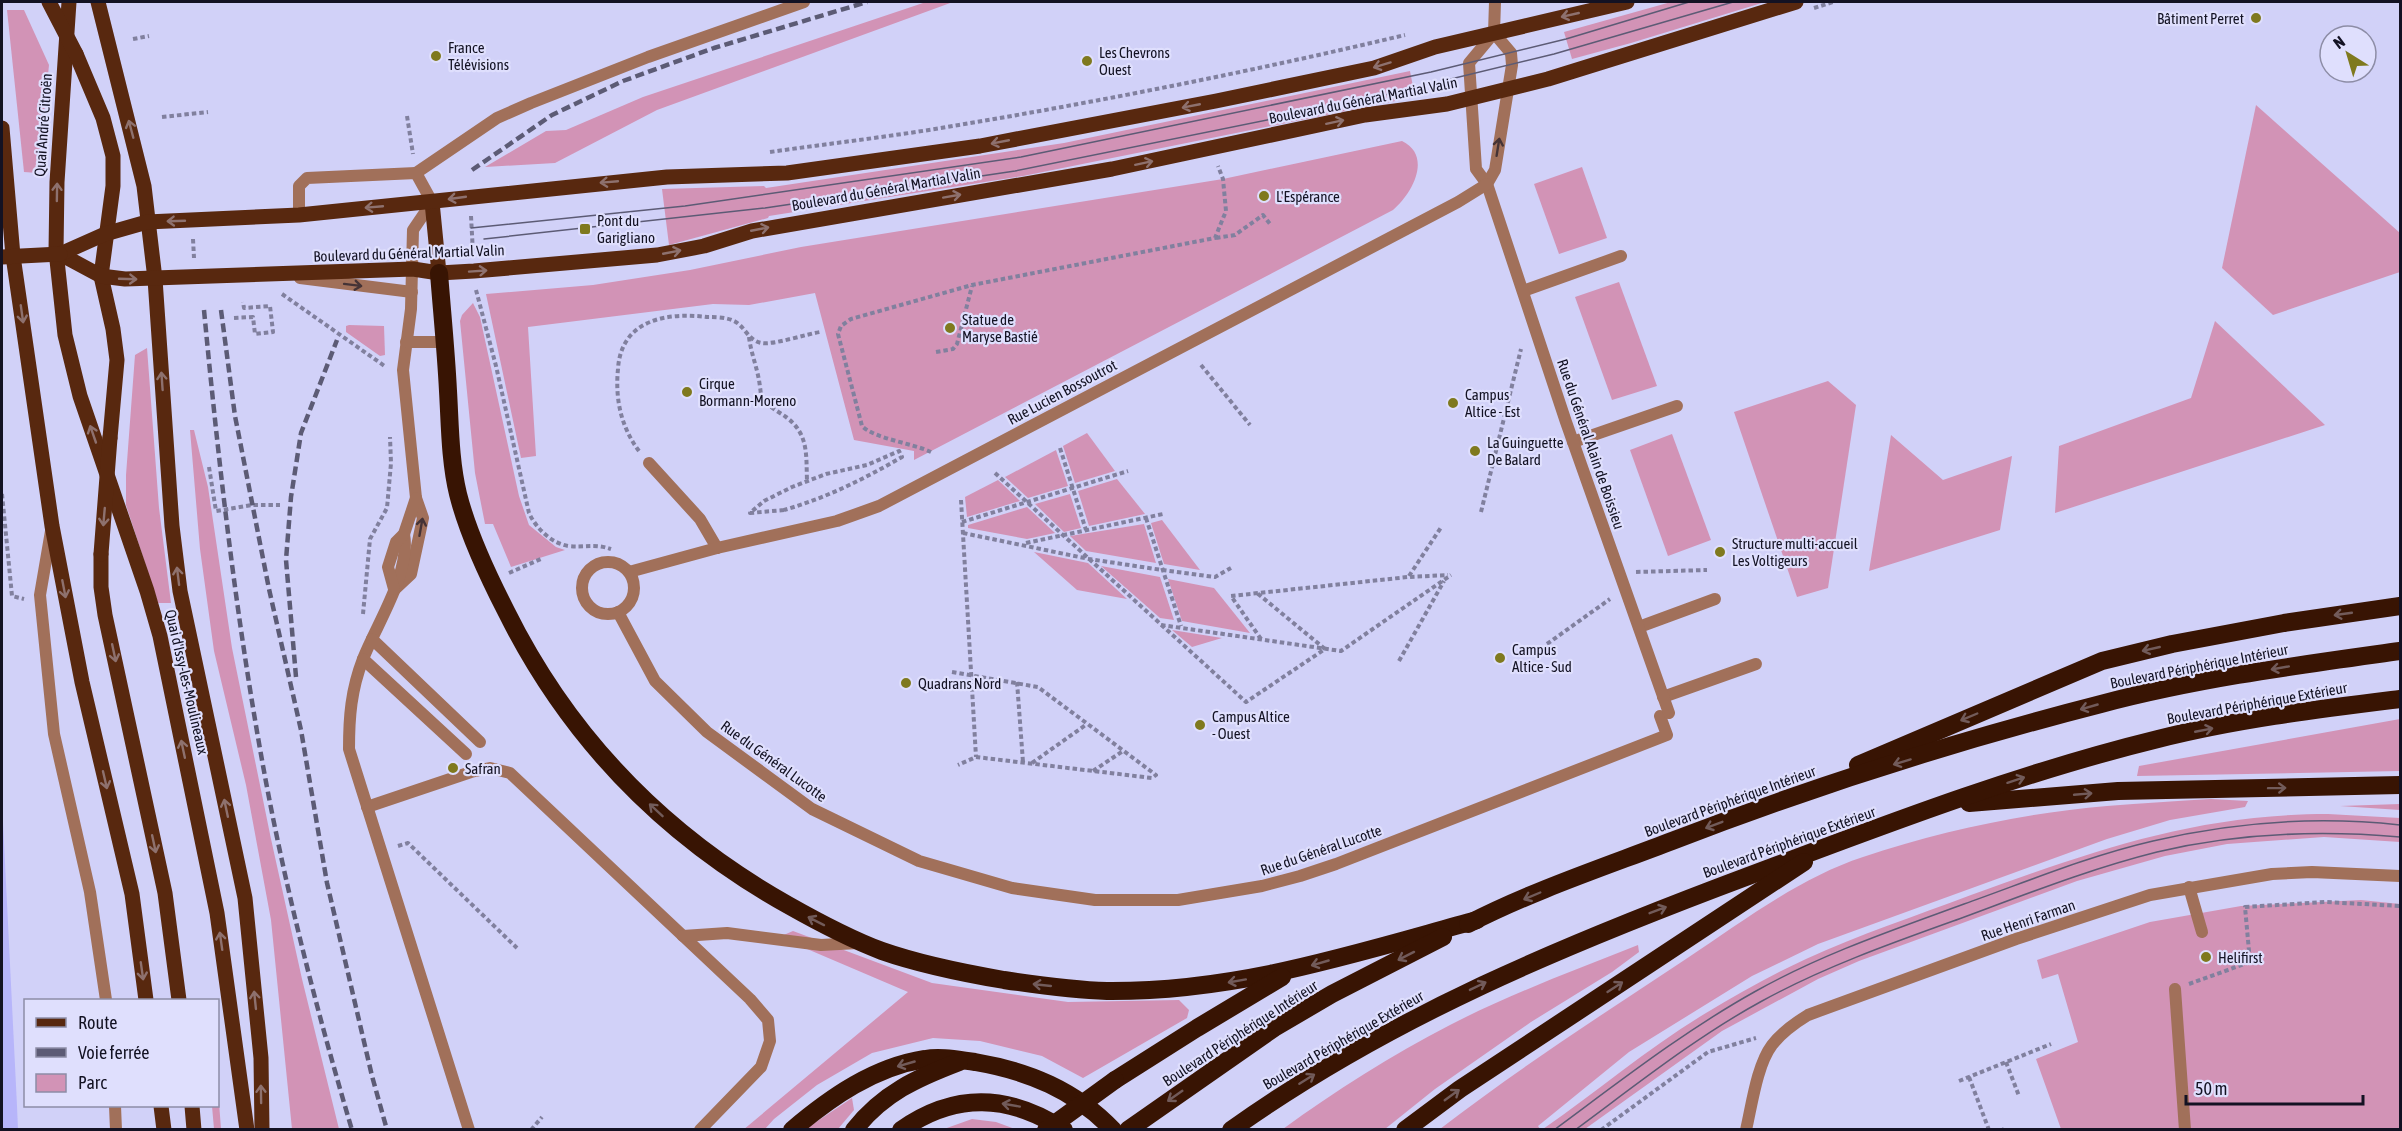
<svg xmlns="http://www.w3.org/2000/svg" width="2402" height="1131" font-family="'Asap Condensed',sans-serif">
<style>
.green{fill:#d293b6}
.water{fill:#b7b5fa}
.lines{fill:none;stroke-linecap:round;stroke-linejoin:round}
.path{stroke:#81809e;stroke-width:4;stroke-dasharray:4.5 3;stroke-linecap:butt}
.lane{stroke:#a1705a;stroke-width:12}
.street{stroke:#a1705a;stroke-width:12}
.primary{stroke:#58280f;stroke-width:15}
.highway{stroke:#381403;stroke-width:18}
.tram{stroke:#5c5b75;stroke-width:1.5}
.rail{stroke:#5c5b75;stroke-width:4.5;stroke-dasharray:9 4.5;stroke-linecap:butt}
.primary-bridge{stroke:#58280f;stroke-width:15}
.highway-bridge{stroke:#381403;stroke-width:18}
.oneway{stroke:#8e716e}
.oneway2{stroke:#453336}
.oneway3{stroke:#725b5a}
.poi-dot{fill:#7f791e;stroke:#dfdffd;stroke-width:2}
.labels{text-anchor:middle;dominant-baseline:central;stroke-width:4.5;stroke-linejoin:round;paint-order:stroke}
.poi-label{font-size:15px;fill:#131223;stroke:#dfdffd;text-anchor:start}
.street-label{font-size:15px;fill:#131223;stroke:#dfdffd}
</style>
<rect width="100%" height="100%" fill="#d1d1f8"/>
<!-- green -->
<g class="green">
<polygon points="926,2 953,2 657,110 555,163 485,167 546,131 566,130 643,97"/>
<polygon points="1671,2 1765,2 1631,43 1572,59 1564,32"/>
<polygon points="7,10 24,10 49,65 38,173 24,172"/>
<polygon points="1410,71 1415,97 1023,176 769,216 768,218 669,245 662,189 764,186 766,188 1064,143"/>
<polygon points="2256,105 2400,233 2400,272 2273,315 2222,268"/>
<path d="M1402,141C1433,156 1412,194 1393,210L914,460V451L854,440L815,293L749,305L713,304L528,327L536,456L521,458L486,294L593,285L690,270L801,247L1223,179Z"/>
<polygon points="1582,167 1607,238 1559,254 1534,184"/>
<polygon points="1619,282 1657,386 1612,400 1575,297"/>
<polygon points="473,303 480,317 519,496 529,525 556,547 565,550 511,567 493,524 485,524 475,473 460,321 462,315"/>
<polygon points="2215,321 2325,425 2055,513 2059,446 2191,398"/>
<polygon points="349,325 384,326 385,355 380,356 346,332 346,326"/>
<polygon points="147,348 159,508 171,603 158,603 126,505 126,475 135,355"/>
<polygon points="1828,381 1856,405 1828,588 1797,597 1734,412"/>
<polygon points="190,430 194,430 208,487 232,648 271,839 302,979 339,1129 292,1129 271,920 246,785 214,651 200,549"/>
<polygon points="1087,433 1115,471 1075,483 1063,446"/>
<polygon points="1672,434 1711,540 1668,556 1630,450"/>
<polygon points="1891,435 1943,480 2012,456 2000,530 1869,571"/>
<polygon points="1056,450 1068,486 1028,498 1005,477"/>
<polygon points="1117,479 1145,514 1089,526 1078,491"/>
<polygon points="998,480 1020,501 967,517 965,497"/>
<polygon points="1070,494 1081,528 1064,532 1035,504"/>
<polygon points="1027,507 1055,533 1027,539 968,528 968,525"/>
<polygon points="1162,520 1200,570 1164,564 1151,523"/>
<polygon points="1144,524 1156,563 1086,551 1070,536"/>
<polygon points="1034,552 1088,563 1127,599 1077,590"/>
<polygon points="1101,566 1160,577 1174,620 1160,618"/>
<polygon points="1168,579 1214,588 1250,633 1182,621"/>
<polygon points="1172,630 1222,638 1192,647"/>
<polygon points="2400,719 2400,771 2137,776 2139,766"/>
<path d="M2211,799L2248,801L2245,807L2170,820L2107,839L1818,944L1752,976L1629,1052L1538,1126L1540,1129H1440C1519,1068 1603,1014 1686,959C1742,922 1799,878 1863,857C1941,831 2025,813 2107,806C2142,803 2177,801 2211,799Z"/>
<polygon points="2400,804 2400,810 2340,806"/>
<path d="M2328,814L2400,818V842L2324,837L2227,844L2165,856L2077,881L1859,961L1818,979L1722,1031L1585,1129H1543C1598,1091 1649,1047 1706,1013C1738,994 1771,975 1806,959C1860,934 1916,916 1971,895C2093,851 2195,814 2328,814Z"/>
<polygon points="2361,900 2400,904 2400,1129 2061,1129 2036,1059 2078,1042 2058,974 2042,979 2037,960 2150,922 2241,906"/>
<polygon points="793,931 932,983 1068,1002 1179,1000 1189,1010 1187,1018 1083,1078 1042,1056 980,1041 933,1038 872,1053 817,1085 774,1119 765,1129 743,1130 908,992 779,937"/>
<path d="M1638,945L1639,952L1612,972L1531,1022L1435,1089L1385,1129H1283C1335,1091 1392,1055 1450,1025C1510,994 1575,970 1638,945Z"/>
<polygon points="218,1089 221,1129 214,1129 212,1106 218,1106"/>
<polygon points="852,1098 854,1110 838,1129 804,1130"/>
<polygon points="972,1119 996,1122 1015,1129 944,1129"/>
</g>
<!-- water -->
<polygon class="water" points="2,802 17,1106 18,1130 2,1129"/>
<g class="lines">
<!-- path -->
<g class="path">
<polyline points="1814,8 1833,2"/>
<polyline points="133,39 149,36"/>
<polyline points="407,116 413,154"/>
<polyline points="162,117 208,112"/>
<path d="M770,152C833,143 896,136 959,125C1108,100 1258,70 1405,35"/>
<polyline points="471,216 473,253"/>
<polyline points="1216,238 1235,235 1263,215 1270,224"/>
<polyline points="193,239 194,258"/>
<path d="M476,290L496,366L529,513C536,528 551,543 568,546C585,548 593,543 611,549"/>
<polyline points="282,294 386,367"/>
<polyline points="234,318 253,317 255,334 273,332 270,306 244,308 243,302"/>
<path d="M749,337C751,354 758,369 760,387C761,392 760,396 764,400C769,407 779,412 786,417C809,434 806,455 807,481"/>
<polyline points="936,352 953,349 957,344 972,286"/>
<polyline points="1201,365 1250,425"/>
<polyline points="1060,448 1086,530"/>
<path d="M639,451C621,427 615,399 618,369C621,320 666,312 707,317C715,317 726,317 734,321C745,326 748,341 762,343C773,345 807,334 820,332"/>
<path d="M931,452C912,443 875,439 862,426L838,334L841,326L851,319L972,285L1215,238L1226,211L1223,179L1218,166"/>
<polyline points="209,467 216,511 252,505 280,505"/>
<polyline points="995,473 1246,702 1325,649 1257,593"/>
<polyline points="2,494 12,596 24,599"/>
<polyline points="961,500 976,757"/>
<path d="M784,510L750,513L764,501L792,487L826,474L867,465L899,451L902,457C864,479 826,498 784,510L785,513"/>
<polyline points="1481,512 1521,349"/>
<polyline points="1146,518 1181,626"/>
<polyline points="962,522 1128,471"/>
<polyline points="963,533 1089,559 1162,570 1215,577 1231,568"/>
<polyline points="1026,543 1163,514"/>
<polyline points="1636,572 1707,570"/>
<polyline points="509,573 543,558"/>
<polyline points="1409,576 1442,526"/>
<polyline points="363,614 370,539 387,508 391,463 390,437"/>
<polyline points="1161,625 1341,651 1451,575"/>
<polyline points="1261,639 1231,596 1408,577 1448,575"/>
<polyline points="1547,644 1610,599"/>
<polyline points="1399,661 1444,581"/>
<polyline points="952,672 1038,687 1156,775 1152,778 976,757 958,765"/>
<polyline points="1017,682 1023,762"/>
<polyline points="1032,763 1087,724"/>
<polyline points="1093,771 1123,751"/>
<polyline points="398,846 408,843 517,948"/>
<polyline points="2189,984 2250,962 2245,907 2325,902 2400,906"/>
<polyline points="2006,1062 2019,1096"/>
<polyline points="1969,1077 1989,1130"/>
<polyline points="1959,1081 2051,1044"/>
<polyline points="531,1130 542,1117"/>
<polyline points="1601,1130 1708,1052 1756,1038"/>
<polyline points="2002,1130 2004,1129"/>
</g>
<!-- lane -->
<g class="lane">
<polyline points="416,173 497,118 531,103 648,57 804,2"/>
<polyline points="299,215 299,186 307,178 416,173 432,202 413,230 411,309 403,370 416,498 423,518 411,574 395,589"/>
<polyline points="300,278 412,292"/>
<polyline points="1523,291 1621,256"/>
<polyline points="406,342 445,342"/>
<polyline points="1573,442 1677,406"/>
<polyline points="649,463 700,519 717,548"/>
<polyline points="51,531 40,595 54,734 90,892 106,1000"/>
<path d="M404,534C411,573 377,623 363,659C351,690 349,717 349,749L469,1130"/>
<polyline points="394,589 388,567 396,542 404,534 416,498"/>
<polyline points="618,612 655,681 707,732 812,809 919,861 1012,888 1095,900 1178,900 1262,886 1300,876 1336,864 1667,735 1660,716"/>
<polyline points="1639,627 1715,599"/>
<polyline points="372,639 480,742"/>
<polyline points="363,659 466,754"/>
<polyline points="1663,697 1756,664"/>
<polyline points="367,807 471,772 490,768 510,773 750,999 768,1020 770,1041 761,1067 700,1130"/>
<polyline points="2189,887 2202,932"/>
<polyline points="683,936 727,933 821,945 858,943"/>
<polyline points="2175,989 2185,1130"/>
<polyline points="115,1106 116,1130"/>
</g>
<!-- street -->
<g class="street">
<polyline points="1494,33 1469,63 1476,169 1487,184 1566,422 1669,713"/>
<polyline points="1494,33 1495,2"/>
<polyline points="1487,184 1495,170 1512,65 1511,53 1494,33"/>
<circle cx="608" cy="588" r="26"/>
<polyline points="629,572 717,548 837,521 879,506 1458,202 1487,184"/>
<path d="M1746,1130C1752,1104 1757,1065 1772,1045C1782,1032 1795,1023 1808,1015L2016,939L2150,895L2272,874L2312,872L2400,876"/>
</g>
<!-- primary -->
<g class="primary">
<polyline points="69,2 57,182 56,251 65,335 80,396 147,591 160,636 217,913 247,1130"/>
<polyline points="98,2 144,186 155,279 172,526 180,591 245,898 261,1058 262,1130"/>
<polyline points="76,54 103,118 113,156 113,186 101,276 113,329 117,360 110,438"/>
<polyline points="2,128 13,256 52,526 82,682 132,894 146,1000"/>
<polyline points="432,202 439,273"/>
<polyline points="60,254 101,276 125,279 413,269 439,273 474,271 657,255 704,246 752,231 1112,169 1365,115 1447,104 1548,79 1796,2"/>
<polyline points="60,254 105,234 147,222 299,215 667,177 787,173 980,146 1216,101 1374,68 1435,47 1627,2"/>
<polyline points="101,554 101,587 105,615 165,893 179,1000"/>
<polyline points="161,1106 164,1130"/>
<polyline points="192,1106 194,1130"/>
</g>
<!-- highway -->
<g class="highway">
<path d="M439,273C442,312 446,351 448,391C450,425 450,461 458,494C468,534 487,574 506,611C569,738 665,836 788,905C818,922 850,939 882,951C922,965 963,973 1004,980C1038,985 1073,990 1107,991C1238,992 1353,954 1477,920"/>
<polyline points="1858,765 2102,661 2172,644 2284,623 2400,606"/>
<polyline points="1969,803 2118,791 2400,785"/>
<path d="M1468,924C1532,891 1604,867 1672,841C1812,787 1956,741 2101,704C2199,678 2300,665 2400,651"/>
<polyline points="1115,1080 1197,1028 1282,977"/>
<path d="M792,1130C831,1097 874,1067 925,1059C941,1056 959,1060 975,1062C1028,1071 1075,1090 1113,1130"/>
<path d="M854,1130C883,1093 917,1078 959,1062"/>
<path d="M901,1130C955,1092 1009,1094 1064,1130"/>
<polyline points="1128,1130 1274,1028 1332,994 1443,937"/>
<path d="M1231,1130C1391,1016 1569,943 1751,875C1884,825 2019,773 2158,739C2237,719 2320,709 2400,699"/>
<polyline points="1405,1130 1460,1089 1804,862"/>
</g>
<!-- tram -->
<g class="tram">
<polyline points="471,228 685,206 1021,157 1431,72 1566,39 1689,2"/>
<polyline points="484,239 765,208 1015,171 1356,102 1554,54 1733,2"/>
<path d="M1554,1130C1619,1082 1684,1031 1756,991C1822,954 1893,930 1964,904C2026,882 2088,856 2153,841C2234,822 2317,816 2400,825"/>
<path d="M1575,1130C1636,1085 1696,1037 1762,1001C1824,967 1892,943 1959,919C2024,895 2089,869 2157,852C2237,833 2319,830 2400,837"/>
</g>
<!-- rail -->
<g class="rail">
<polyline points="472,170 552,115 623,81 714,48 867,2"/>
<path d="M204,310C219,468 237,626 266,782C288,899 318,1015 352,1130"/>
<polyline points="221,310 235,416 269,589 301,730 327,883 372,1076 387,1130"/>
<polyline points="296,677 286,560 291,497 301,433 337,340"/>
</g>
<!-- primary-bridge -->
<g class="primary-bridge">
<polyline points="49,2 76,54"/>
<polyline points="2,257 60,254"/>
<polyline points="101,554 110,438"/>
</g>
<!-- highway-bridge -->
<polyline class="highway-bridge" points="1046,1130 1115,1080"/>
</g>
<!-- one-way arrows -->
<defs><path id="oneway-shaft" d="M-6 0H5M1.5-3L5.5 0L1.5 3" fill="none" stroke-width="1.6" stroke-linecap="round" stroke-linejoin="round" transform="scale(1.5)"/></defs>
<g class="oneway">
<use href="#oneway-shaft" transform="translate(1570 15) rotate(167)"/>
<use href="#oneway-shaft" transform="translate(1382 65) rotate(163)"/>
<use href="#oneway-shaft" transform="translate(1191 106) rotate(169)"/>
<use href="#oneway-shaft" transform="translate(1335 122) rotate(-12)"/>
<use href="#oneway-shaft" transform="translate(131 129) rotate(-105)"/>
<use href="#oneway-shaft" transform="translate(1000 142) rotate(169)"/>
<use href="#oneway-shaft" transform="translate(1144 163) rotate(-12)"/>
<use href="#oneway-shaft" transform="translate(609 182) rotate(175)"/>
<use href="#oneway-shaft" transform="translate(57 192) rotate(-89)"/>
<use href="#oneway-shaft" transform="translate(952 196) rotate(-10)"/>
<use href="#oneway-shaft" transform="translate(457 198) rotate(172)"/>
<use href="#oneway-shaft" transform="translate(374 207) rotate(175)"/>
<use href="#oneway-shaft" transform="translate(176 221) rotate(178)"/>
<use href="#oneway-shaft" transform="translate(760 229) rotate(-11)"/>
<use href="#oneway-shaft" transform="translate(672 252) rotate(-11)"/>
<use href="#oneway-shaft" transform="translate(478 271) rotate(-4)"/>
<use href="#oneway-shaft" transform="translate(128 279) rotate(2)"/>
<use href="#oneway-shaft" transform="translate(22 314) rotate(82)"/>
<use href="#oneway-shaft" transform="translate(162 381) rotate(-94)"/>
<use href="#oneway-shaft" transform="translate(93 434) rotate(-109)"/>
<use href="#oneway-shaft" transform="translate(104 517) rotate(95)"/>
<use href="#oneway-shaft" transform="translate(178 576) rotate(-97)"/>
<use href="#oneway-shaft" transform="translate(64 589) rotate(79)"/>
<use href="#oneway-shaft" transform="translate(114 653) rotate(78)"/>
<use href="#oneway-shaft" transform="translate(183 749) rotate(-102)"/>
<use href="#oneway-shaft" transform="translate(105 780) rotate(77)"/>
<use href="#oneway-shaft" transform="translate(226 808) rotate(-102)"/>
<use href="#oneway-shaft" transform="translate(154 844) rotate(78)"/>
<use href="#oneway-shaft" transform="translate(221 941) rotate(-98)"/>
<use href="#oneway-shaft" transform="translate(142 971) rotate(82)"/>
<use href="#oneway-shaft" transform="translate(255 1000) rotate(-96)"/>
<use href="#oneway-shaft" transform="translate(261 1094) rotate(-91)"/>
</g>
<g class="oneway2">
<use href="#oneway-shaft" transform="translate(1498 147) rotate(-81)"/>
<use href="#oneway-shaft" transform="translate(353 285) rotate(7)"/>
<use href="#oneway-shaft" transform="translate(421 527) rotate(-80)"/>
</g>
<g class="oneway3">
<use href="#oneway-shaft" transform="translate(2343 614) rotate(172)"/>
<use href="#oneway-shaft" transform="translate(2151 649) rotate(167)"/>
<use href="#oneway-shaft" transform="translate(2280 668) rotate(170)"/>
<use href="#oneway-shaft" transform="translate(2089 707) rotate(164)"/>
<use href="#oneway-shaft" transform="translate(1969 717) rotate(157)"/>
<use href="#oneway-shaft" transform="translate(2204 730) rotate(-11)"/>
<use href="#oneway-shaft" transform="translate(1902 762) rotate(163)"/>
<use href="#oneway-shaft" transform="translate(2016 780) rotate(-18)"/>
<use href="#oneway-shaft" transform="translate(2277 788) rotate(-1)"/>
<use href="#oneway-shaft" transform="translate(2083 794) rotate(-5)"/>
<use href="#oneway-shaft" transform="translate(656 810) rotate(-137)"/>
<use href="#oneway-shaft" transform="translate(1714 825) rotate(159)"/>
<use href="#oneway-shaft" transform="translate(1532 896) rotate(157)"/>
<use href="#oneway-shaft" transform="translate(1658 910) rotate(-21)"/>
<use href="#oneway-shaft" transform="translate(816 921) rotate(-153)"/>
<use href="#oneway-shaft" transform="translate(1406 956) rotate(153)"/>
<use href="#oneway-shaft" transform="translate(1320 963) rotate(164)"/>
<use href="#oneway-shaft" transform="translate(1237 981) rotate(170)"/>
<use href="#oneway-shaft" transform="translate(1042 985) rotate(-174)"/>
<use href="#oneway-shaft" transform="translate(1478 986) rotate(-26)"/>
<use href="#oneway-shaft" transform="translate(1615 987) rotate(-33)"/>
<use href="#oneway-shaft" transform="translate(906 1064) rotate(164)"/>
<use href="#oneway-shaft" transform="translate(1307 1079) rotate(-32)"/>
<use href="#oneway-shaft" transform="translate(1452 1095) rotate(-36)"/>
<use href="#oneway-shaft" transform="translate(1175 1096) rotate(145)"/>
<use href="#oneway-shaft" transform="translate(1011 1105) rotate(-170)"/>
</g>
<!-- markers -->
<g class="poi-dot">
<circle cx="2256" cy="18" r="6"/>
<circle cx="436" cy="56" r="6"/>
<circle cx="1087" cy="61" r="6"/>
<circle cx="1264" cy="196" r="6"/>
<rect x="579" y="223" width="12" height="12" rx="3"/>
<circle cx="950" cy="328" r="6"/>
<circle cx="687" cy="392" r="6"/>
<circle cx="1453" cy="403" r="6"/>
<circle cx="1475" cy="451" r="6"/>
<circle cx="1720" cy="552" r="6"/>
<circle cx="1500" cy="658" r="6"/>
<circle cx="906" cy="683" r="6"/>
<circle cx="1200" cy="725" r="6"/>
<circle cx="453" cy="768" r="6"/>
<circle cx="2206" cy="957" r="6"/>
</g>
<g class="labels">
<!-- poi labels -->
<g class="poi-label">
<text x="2244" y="18" text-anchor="end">Bâtiment Perret</text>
<text x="448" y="47">France<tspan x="448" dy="17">Télévisions</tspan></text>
<text x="1099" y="52">Les Chevrons<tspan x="1099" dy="17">Ouest</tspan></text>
<text x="1276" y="196">L'Espérance</text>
<text x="597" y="220">Pont du<tspan x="597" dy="17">Garigliano</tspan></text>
<text x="962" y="319">Statue de<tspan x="962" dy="17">Maryse Bastié</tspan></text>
<text x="699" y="383">Cirque<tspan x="699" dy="17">Bormann-Moreno</tspan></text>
<text x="1465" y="394">Campus<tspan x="1465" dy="17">Altice - Est</tspan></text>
<text x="1487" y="442">La Guinguette<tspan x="1487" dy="17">De Balard</tspan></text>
<text x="1732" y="543">Structure multi-accueil<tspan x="1732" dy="17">Les Voltigeurs</tspan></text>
<text x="1512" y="649">Campus<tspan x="1512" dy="17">Altice - Sud</tspan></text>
<text x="918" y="683">Quadrans Nord</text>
<text x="1212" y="716">Campus Altice<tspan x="1212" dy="17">- Ouest</tspan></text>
<text x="465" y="768">Safran</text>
<text x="2218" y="957">Helifirst</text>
</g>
<!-- street labels -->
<g class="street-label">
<text transform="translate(1363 100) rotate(-11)">Boulevard du Général Martial Valin</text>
<text transform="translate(43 125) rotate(-86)">Quai André Citroën</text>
<text transform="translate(886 189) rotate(-10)">Boulevard du Général Martial Valin</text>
<text transform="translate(409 253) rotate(-2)">Boulevard du Général Martial Valin</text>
<text transform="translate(1062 392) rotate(-28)">Rue Lucien Bossoutrot</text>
<text transform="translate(1591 444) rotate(71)">Rue du Général Alain de Boissieu</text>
<text transform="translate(2199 666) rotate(-11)">Boulevard Périphérique Intérieur</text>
<text transform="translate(187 682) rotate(77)">Quai d'Issy-les-Moulineaux</text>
<text transform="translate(2257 703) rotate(-10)">Boulevard Périphérique Extérieur</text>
<text transform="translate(774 761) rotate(36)">Rue du Général Lucotte</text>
<text transform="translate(1730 801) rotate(-20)">Boulevard Périphérique Intérieur</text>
<text transform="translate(1789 842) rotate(-20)">Boulevard Périphérique Extérieur</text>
<text transform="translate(1321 850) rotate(-19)">Rue du Général Lucotte</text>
<text transform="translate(2028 920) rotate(-19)">Rue Henri Farman</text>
<text transform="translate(1240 1033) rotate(-33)">Boulevard Périphérique Intérieur</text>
<text transform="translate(1343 1040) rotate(-30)">Boulevard Périphérique Extérieur</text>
</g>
</g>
<!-- border -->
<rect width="2402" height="1131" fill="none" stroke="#131223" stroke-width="6"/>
<!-- legend -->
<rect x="24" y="999" width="195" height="108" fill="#dfdffd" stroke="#8d8da6" stroke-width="1.5"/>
<rect x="36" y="1018" width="30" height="9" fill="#58280f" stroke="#8d8da6" stroke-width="1.5"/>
<text x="78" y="1029" font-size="18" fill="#131223">Route</text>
<rect x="36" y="1048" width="30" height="9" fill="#5c5b75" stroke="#8d8da6" stroke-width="1.5"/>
<text x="78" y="1059" font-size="18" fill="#131223">Voie ferrée</text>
<rect x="36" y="1074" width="30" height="18" fill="#d293b6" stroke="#8d8da6" stroke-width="1.5"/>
<text x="78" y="1089" font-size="18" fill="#131223">Parc</text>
<!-- north arrow -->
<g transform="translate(2348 54) rotate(323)"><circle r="28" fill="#dfdffd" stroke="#8d8da6" stroke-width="1.5"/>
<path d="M0-4.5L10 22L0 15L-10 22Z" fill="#7f791e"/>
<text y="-9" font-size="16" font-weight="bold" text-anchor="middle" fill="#131223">N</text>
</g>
<!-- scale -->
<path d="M2186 1095v9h177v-9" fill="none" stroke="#131223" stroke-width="3"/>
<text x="2195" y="1095" font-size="18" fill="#131223" stroke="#dfdffd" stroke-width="4.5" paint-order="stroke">50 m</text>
</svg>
